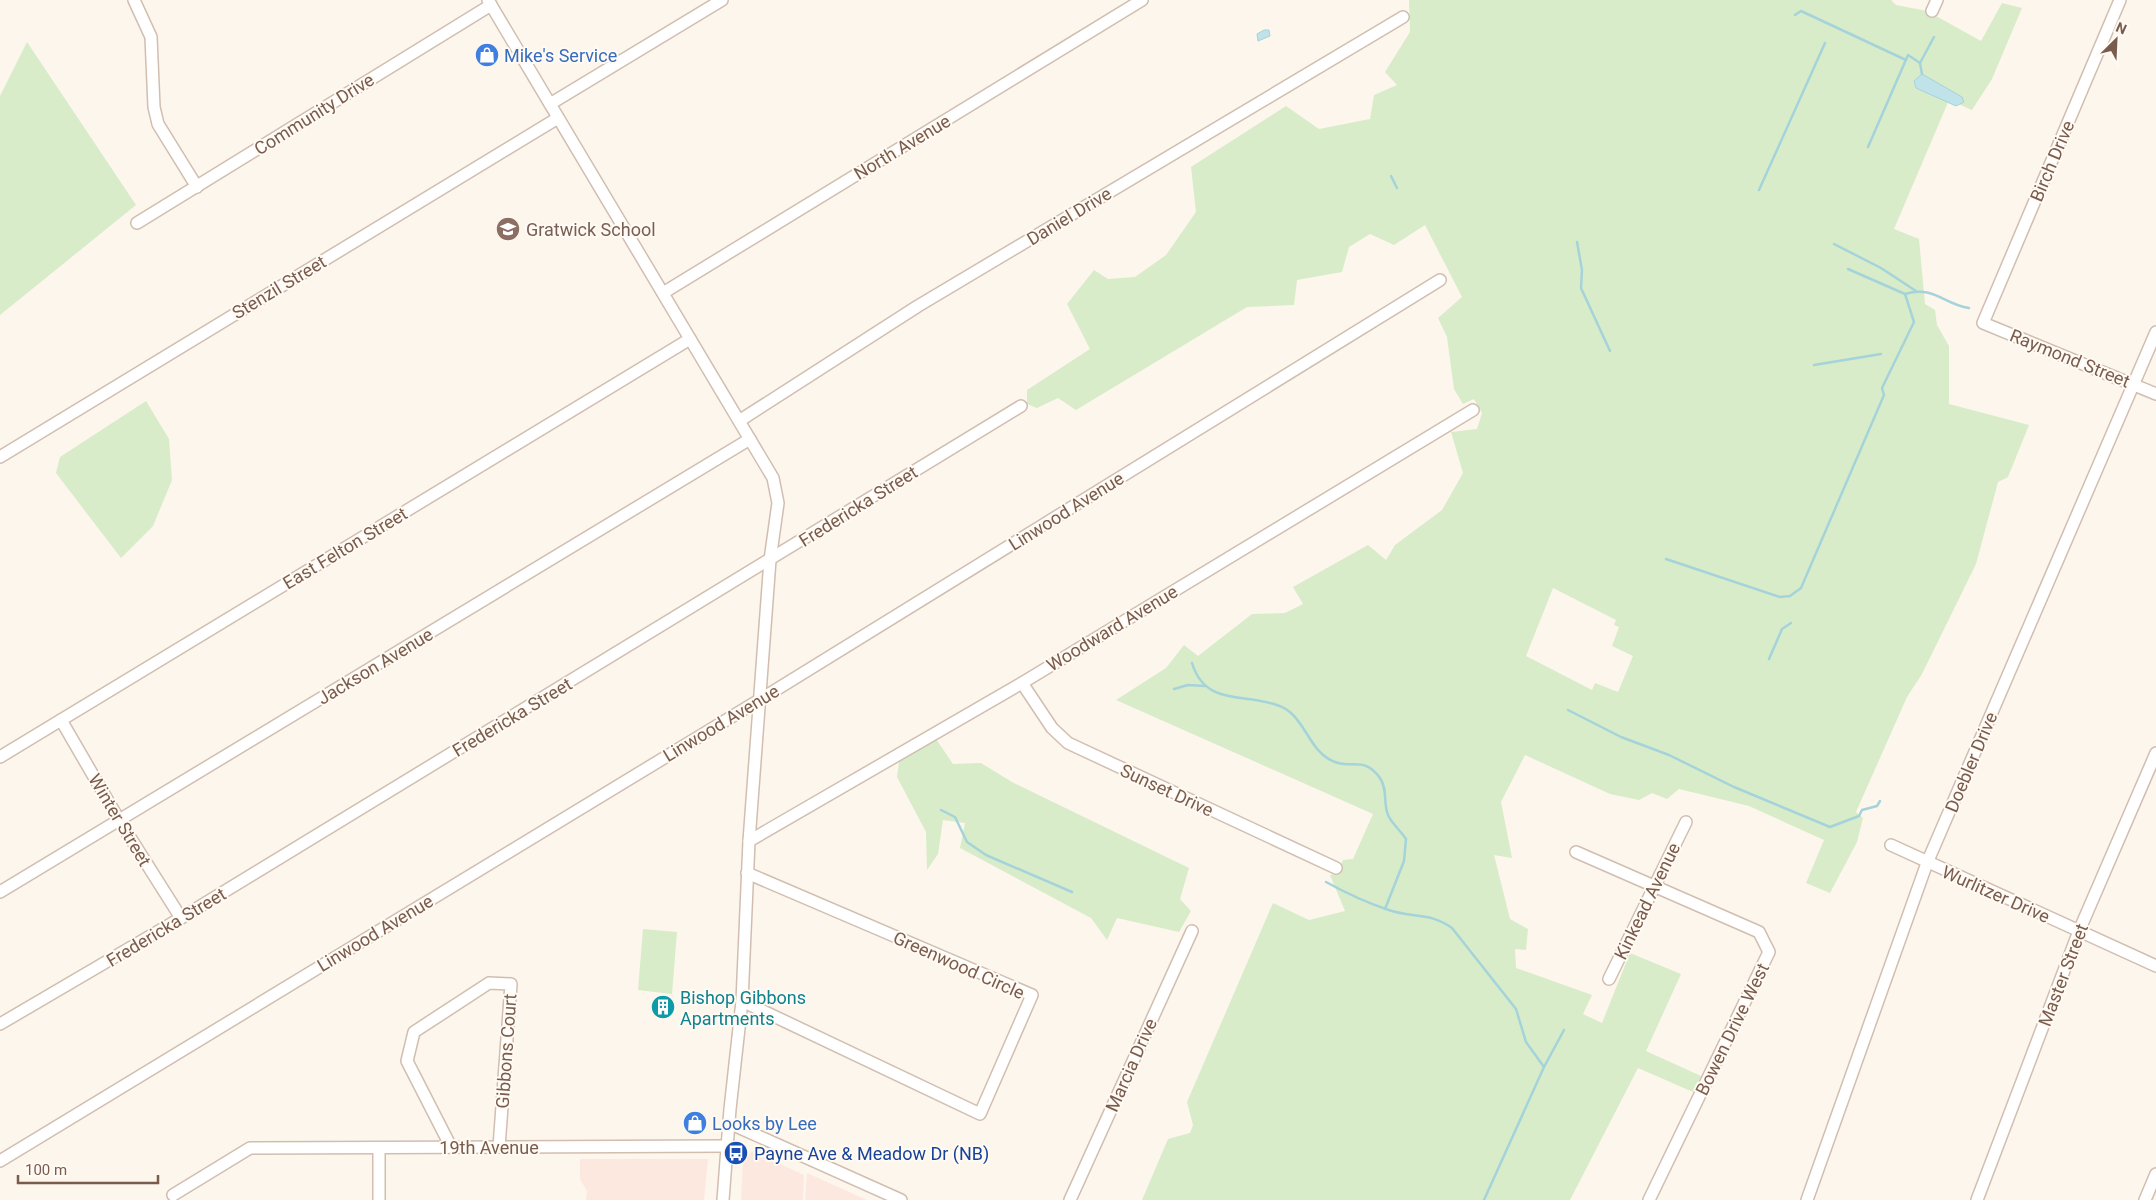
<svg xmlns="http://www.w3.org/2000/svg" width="2156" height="1200" font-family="Roboto,sans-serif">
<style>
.commercial{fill:#fde8e0}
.green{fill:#d8ecc9;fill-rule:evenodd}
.water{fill:#bfe3e8;stroke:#a5d3da}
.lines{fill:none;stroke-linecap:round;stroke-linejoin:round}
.stream{stroke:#a5d3da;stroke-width:2.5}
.minor-casing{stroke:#d1beb0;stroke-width:14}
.minor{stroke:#fff;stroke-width:11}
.labels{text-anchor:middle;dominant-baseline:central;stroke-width:4;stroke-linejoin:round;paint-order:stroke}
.shop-label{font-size:18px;fill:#366cbe;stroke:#fffaf3;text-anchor:start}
.street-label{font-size:18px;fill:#7a5c4d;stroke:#fffaf3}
.education-label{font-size:18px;fill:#785e54;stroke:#fffaf3;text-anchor:start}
.culture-label{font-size:18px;fill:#0d838f;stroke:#fffaf3;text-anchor:start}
.transit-label{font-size:18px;fill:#164399;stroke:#fffaf3;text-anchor:start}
</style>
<rect width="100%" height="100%" fill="#fdf6ec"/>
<!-- commercial -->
<g class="commercial">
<polygon points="752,1151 804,1175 803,1200 741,1200 743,1160"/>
<polygon points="580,1159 708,1159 704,1200 586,1200 587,1191 580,1179"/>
<polygon points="807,1173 867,1200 805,1200"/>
</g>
<!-- green -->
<g class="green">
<path d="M1409,0H1891L1896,5L1927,11L1981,41L2002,3L2022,8L1992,79L1972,110L1949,100L1894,229L1919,239L1925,304L1935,310L1937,325L1949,346V404L2029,425L2008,477L1998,482L1976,564L1922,674L1907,697L1856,812L1863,818L1857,842L1830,893L1806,883L1824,840L1749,806L1679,789L1667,799L1652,793L1639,800L1610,794L1525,755L1501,802L1512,858L1494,855L1510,919L1528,929L1526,950L1515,949L1516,968L1592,995L1583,1014L1602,1023L1630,953L1681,974L1646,1051L1701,1076L1693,1092L1638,1068L1570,1200H1142L1168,1139L1190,1133L1193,1125L1187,1102L1273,903L1309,920L1345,911L1330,875L1337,874L1343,860L1353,859L1373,814L1116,700L1166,668L1184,645L1198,656L1252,614L1285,613L1303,604L1293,587L1368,545L1386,560L1395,545L1442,510L1463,473L1451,432L1477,429L1482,413L1474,399L1463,404L1454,389L1447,337L1438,318L1462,297L1425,225L1394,245L1370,234L1349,247L1342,272L1297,280L1294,305L1247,307L1076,410L1058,398L1037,408L1027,404V390L1090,349L1067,304L1094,270L1108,279L1135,277L1166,255L1196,212L1191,167L1286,106L1319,129L1370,119L1374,95L1397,85L1385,72L1410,32ZM1553,588L1616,620L1614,625L1619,627L1612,646L1633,656L1618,692L1595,683L1592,690L1526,656Z"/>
<polygon points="27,42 136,205 0,315 0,96"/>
<polygon points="146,401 169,439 172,480 153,526 121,558 56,473 60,457"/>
<polygon points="936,739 953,764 981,763 1012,782 1189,868 1180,899 1191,911 1179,932 1117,918 1107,940 1091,918 960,848 965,823 943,820 938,854 927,870 926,832 897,777 899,762"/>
<polygon points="643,929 677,932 672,994 638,990"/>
</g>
<!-- water -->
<g class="water">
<polygon points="1264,30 1269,30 1270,36 1258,41 1257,34"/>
<polygon points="1922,74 1962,97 1964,102 1956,106 1916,88 1914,81"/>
</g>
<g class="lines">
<!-- stream -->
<g class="stream">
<polyline points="1795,15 1801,11 1906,60"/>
<polyline points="1920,63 1922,74"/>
<polyline points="1868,147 1908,55 1920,63 1934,37"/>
<polyline points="1391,176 1397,188"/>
<polyline points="1759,190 1825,43"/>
<polyline points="1577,242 1582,270 1581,288 1610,351"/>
<polyline points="1834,244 1881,268 1916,291"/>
<path d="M1848,269L1905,294C1934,285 1944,305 1969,308"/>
<polyline points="1814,365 1881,354"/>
<polyline points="1666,559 1780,597 1790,596 1801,588 1884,395 1882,388 1914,322 1905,294"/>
<polyline points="1769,659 1782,629 1791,623"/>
<path d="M1192,663C1205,706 1243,693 1277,705C1306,714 1307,752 1335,762C1353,769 1364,756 1380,778C1388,790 1383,803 1388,815C1392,824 1401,831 1406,839L1404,861L1385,909"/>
<polyline points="1174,689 1188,685 1205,686"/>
<polyline points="1568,710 1621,737 1669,755 1734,787 1830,827 1859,816 1862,810 1877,806 1880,801"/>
<polyline points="941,810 955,817 967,842 986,855 1072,892"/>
<path d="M1326,882C1346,893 1365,902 1386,909C1412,919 1428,911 1452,928L1516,1009L1526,1042L1544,1067"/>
<polyline points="1484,1200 1544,1067 1564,1030"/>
</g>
<!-- minor casing -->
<g class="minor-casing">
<g id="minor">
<polyline points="134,0 151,37 154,107 158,124 197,187"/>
<polyline points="488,0 773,478 778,503 770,560 749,841 742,1001 730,1109 723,1200"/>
<polyline points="2120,0 1983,323 2156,394"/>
<polyline points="1932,11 1937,0"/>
<polyline points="550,104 722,0"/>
<polyline points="137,223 491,5"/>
<polyline points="663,293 1142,0"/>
<polyline points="739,421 918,306 1403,17"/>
<polyline points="0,457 558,118"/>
<polyline points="1022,683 1052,728 1068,743 1336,868"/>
<polyline points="61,720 119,820 181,918"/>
<polyline points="0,757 690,339"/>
<polyline points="749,841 1022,683 1473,410"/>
<polyline points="1891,845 2156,966"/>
<polyline points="1576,852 1759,932 1769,952 1649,1200"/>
<polyline points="0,892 750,439"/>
<polyline points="1609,979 1686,822"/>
<polyline points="742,1001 980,1114 1032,995 747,873"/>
<polyline points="0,1024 181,918 1021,406"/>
<polyline points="729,1123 901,1200"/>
<polyline points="451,1147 407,1061 414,1032 489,983 511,984 499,1147"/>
<polyline points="379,1148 379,1200"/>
<polyline points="0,1161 761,699 1440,280"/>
<polyline points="173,1195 250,1148 727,1146"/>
<polyline points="1070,1200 1192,931"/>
<polyline points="1807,1200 1927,863 2156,332"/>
<polyline points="1977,1200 2079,931 2156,753"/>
<polyline points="2145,1200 2156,1174"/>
</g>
</g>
<!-- minor -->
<use href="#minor" class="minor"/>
</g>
<!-- icons -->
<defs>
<g id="shop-disc" transform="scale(1.25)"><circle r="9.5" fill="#3f7fe0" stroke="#fffaf3"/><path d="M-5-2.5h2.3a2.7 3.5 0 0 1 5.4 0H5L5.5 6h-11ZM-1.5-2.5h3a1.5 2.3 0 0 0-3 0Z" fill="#fff"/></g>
<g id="school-disc" transform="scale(1.25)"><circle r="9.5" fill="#8d6e63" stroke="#fffaf3"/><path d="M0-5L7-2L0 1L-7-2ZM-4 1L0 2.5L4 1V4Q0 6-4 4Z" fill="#fff"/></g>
<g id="building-disc" transform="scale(1.25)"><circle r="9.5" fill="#0f9aa8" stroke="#fffaf3"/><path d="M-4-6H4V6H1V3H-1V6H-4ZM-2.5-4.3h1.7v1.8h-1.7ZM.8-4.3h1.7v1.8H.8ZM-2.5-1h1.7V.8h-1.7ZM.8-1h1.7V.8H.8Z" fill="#fff"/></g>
<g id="bus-disc" transform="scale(1.25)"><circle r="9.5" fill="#1a4fb4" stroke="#fffaf3"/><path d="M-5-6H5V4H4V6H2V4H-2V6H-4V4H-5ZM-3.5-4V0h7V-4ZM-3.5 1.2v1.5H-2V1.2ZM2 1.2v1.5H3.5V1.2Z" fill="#fff"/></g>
</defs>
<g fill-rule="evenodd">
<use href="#shop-disc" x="487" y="55"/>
<use href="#school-disc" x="508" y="229"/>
<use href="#building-disc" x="663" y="1007"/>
<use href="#shop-disc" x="695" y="1123"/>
<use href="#bus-disc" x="736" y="1153"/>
</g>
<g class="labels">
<!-- shop labels -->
<g class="shop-label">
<text x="504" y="55">Mike's Service</text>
<text x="712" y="1123">Looks by Lee</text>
</g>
<!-- street labels -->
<g class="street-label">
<text transform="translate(314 114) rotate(-32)">Community Drive</text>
<text transform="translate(902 147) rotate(-31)">North Avenue</text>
<text transform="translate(2052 161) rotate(-67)">Birch Drive</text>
<text transform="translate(1069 216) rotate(-31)">Daniel Drive</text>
<text transform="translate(279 287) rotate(-31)">Stenzil Street</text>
<text transform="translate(2070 358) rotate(22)">Raymond Street</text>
<text transform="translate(858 506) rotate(-32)">Fredericka Street</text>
<text transform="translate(1066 511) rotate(-32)">Linwood Avenue</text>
<text transform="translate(345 548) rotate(-31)">East Felton Street</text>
<text transform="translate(1112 628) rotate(-31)">Woodward Avenue</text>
<text transform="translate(375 666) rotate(-31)">Jackson Avenue</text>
<text transform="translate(512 717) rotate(-31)">Fredericka Street</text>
<text transform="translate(721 723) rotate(-31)">Linwood Avenue</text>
<text transform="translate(1971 762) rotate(-67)">Doebler Drive</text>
<text transform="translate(1167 790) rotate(25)">Sunset Drive</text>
<text transform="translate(120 820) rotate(59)">Winter Street</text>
<text transform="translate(1996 894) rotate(24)">Wurlitzer Drive</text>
<text transform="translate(1647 901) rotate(-64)">Kinkead Avenue</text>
<text transform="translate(166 927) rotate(-31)">Fredericka Street</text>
<text transform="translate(375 933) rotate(-31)">Linwood Avenue</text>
<text transform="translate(959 965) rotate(24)">Greenwood Circle</text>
<text transform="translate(2063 975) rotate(-69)">Master Street</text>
<text transform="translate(1732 1029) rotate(-64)">Bowen Drive West</text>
<text transform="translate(506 1051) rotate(-86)">Gibbons Court</text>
<text transform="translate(1131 1065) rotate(-66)">Marcia Drive</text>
<text x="489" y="1147">19th Avenue</text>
</g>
<!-- education labels -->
<g class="education-label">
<text x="526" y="229">Gratwick School</text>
</g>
<!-- culture labels -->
<g class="culture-label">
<text x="680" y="997">Bishop Gibbons<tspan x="680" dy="21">Apartments</tspan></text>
</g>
<!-- transit labels -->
<g class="transit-label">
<text x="754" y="1153">Payne Ave &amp; Meadow Dr (NB)</text>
</g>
</g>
<!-- north arrow -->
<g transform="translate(2116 40) rotate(24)" stroke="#fffaf3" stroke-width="4" paint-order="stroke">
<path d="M0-4L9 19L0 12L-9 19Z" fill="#7a5c4d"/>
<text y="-8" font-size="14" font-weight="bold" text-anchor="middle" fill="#7a5c4d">N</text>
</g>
<!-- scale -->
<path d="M18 1175v8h140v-8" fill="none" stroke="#7a5c4d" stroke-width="2.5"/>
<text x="25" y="1175" font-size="15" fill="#7a5c4d" stroke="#fffaf3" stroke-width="4" paint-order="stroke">100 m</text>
</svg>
